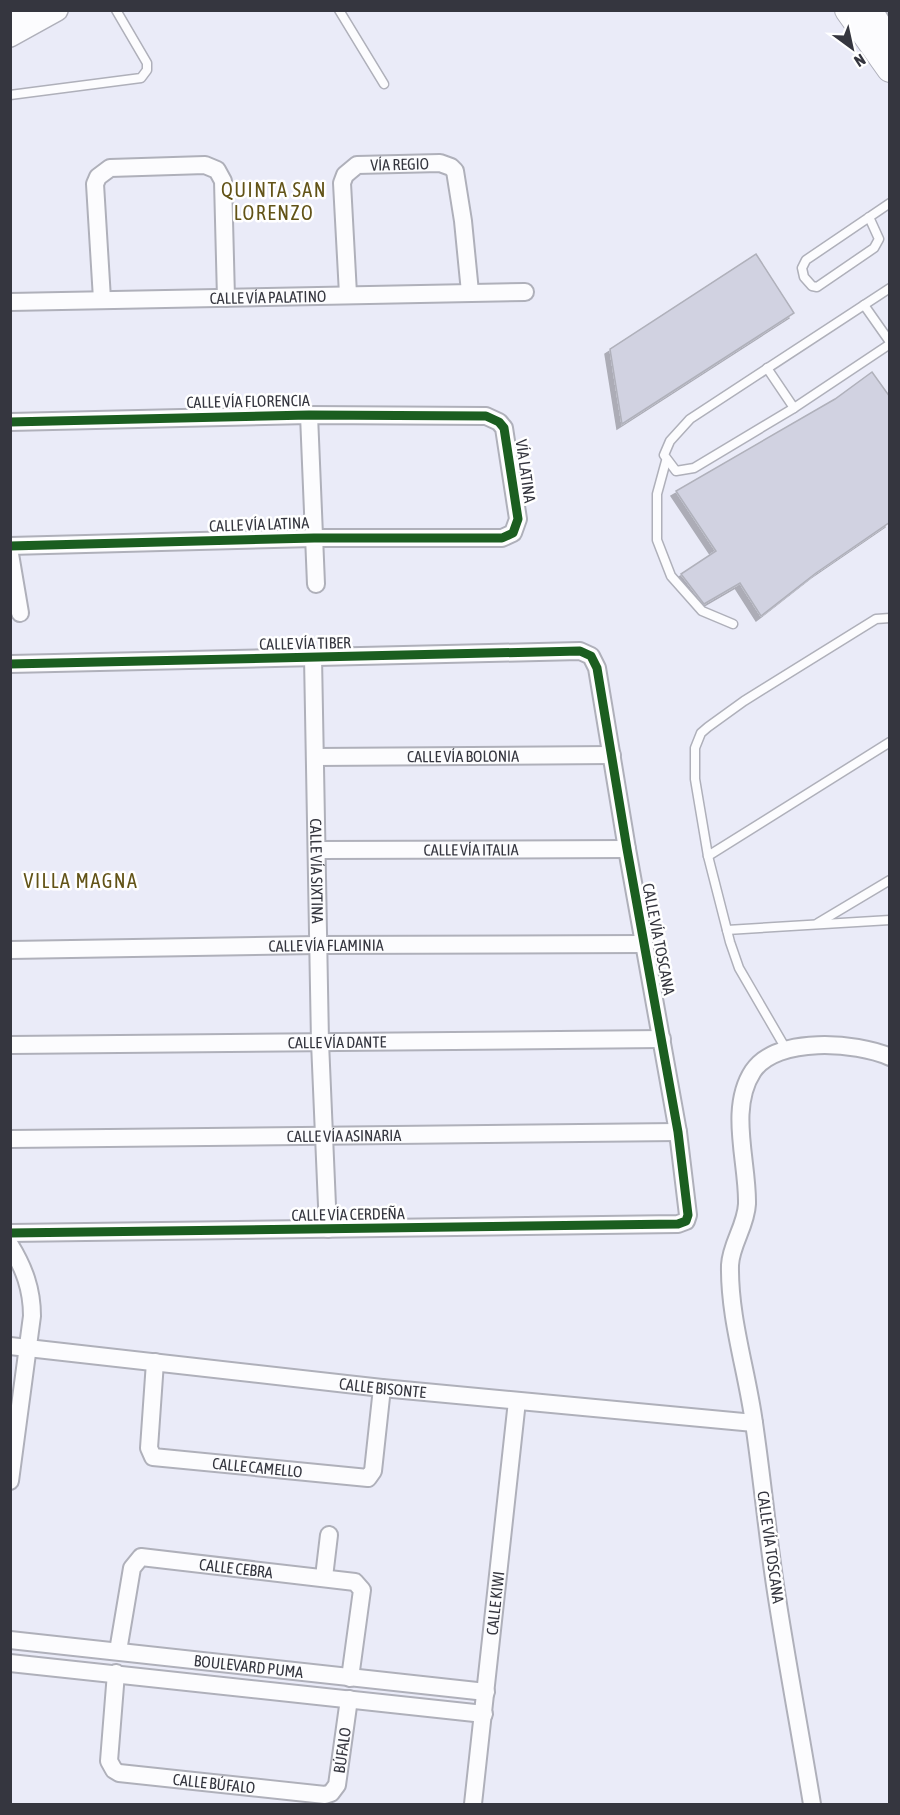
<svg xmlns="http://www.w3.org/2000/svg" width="900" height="1815" font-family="'Asap Condensed',sans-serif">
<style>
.building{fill:#d1d2e1;stroke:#b0b1bb;stroke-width:1.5;filter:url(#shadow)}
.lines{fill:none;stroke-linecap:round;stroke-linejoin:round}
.service-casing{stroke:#afb0ba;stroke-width:11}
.minor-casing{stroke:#afb0ba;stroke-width:20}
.tertiary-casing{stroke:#afb0ba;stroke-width:24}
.secondary-casing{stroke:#afb0ba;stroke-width:26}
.primary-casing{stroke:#afb0ba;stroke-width:28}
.service{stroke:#fcfcfe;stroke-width:8}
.minor{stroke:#fcfcfe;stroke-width:16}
.tertiary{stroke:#fcfcfe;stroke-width:21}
.secondary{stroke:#fcfcfe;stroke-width:22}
.primary{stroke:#fcfcfe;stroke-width:26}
.cycleway-casing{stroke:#fff;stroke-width:13}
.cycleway{stroke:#1b5e20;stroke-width:9}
.labels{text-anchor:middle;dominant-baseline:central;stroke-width:5;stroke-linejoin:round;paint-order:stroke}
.street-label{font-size:16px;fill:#35363f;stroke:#fff}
.quarter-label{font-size:20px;letter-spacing:1.5px;fill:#625317;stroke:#fff}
</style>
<defs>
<filter id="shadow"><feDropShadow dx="-5" dy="5" stdDeviation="0" flood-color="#0004"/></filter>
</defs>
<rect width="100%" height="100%" fill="#eaebf8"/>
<!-- building -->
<g class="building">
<polygon points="756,254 794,313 622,424 610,349"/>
<polygon points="872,372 890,397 890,522 816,573 761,616 740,583 704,604 681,574 716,551 676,491 835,399"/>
</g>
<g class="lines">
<!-- service casing -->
<g class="service-casing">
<g id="service">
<polyline points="339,10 384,84"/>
<polyline points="10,95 141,78 147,70 147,63 116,10"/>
<polyline points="869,217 879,239 874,248 817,287 812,286 804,277 802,268 806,260 890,203"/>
<polyline points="890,288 690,419 670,441 664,455 676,471 694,468 794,408 890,344"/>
<polyline points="864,305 890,342"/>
<polyline points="767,368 794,408"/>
<polyline points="666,461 657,494 657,540 671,576 702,611 733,624"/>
<polyline points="708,856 890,742"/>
<polyline points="818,923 890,880"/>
<polyline points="727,930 890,920"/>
<polyline points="786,1049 739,968 730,942 708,856 695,779 695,748 701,733 708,727 744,701 876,619 890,618"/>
</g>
</g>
<!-- minor casing -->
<g class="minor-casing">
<g id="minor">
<path id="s1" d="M348,294L342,183L345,175L357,165L440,163L451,167L455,171L463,221L470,292"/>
<polyline points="102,299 95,184 98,177 110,168 205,165 217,170 223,181 226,298"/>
<path id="s2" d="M10,302L525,292"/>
<polyline points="309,415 316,584"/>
<polyline points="10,422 309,415 486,416 499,422 504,428 518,519 513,533 502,538 314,538 10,546"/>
<polyline points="10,554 20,613"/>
<path id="s3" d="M313,657L320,1042L328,1229"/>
<polyline points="10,664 580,651 591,656 597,668 627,849 678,1132 688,1215 686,1221 678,1224 10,1233"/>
<path id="s4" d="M315,757L612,755"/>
<path id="s5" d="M317,850L627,849"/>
<path id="s6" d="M10,950L318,945L644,944"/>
<path id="s7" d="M10,1045L662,1039"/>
<path id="s8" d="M10,1139L678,1132"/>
<path d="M10,1245C24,1268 32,1289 32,1316L10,1481"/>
<path id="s9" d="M10,1346L382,1388L754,1423"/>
<path id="s10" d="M155,1362L149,1448L153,1457L368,1478L373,1471L382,1388"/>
<polyline points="324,1577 329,1535"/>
<path id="s11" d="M10,1640L486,1692"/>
<path id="s12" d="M118,1651L132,1568L141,1557L355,1582L362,1590L350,1678"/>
<polyline points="10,1663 484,1714"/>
<path id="s13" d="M116,1673L109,1761L114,1770L119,1773L325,1795L331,1793L337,1785L349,1699"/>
<path id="s14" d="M473,1804L517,1401"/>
<path d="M812,1804C800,1731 786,1658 775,1585C767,1531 762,1477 754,1423C747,1371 729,1318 730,1265C731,1244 746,1226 747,1204C748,1162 728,1109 753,1071C777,1036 856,1042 890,1057"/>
</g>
</g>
<!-- tertiary casing -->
<g class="tertiary-casing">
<polyline id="tertiary" points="10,36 57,10"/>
</g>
<!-- secondary casing -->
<g class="secondary-casing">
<polyline id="secondary" points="871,10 890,41"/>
</g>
<!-- primary casing -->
<g class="primary-casing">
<g id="primary">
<polyline points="848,10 890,69"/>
<polyline points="10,15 20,10"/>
</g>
</g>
<!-- service -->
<use href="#service" class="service"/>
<!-- minor -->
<use href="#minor" class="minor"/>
<!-- tertiary -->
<use href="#tertiary" class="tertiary"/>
<!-- secondary -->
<use href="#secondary" class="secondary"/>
<!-- primary -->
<use href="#primary" class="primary"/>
<!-- cycleway casing -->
<g class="cycleway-casing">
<g id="cycleway">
<polyline points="10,422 309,415 486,416 499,422 504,428 518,519 513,533 502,538 314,538 10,546"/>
<polyline points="10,664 580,651 591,656 597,668 627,849 678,1132 688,1215 686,1221 678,1224 10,1233"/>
</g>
</g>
<!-- cycleway -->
<use href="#cycleway" class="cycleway"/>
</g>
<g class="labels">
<!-- street labels -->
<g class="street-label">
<text stroke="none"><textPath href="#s1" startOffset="178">VÍA REGIO</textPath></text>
<text stroke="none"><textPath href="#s2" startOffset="258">CALLE VÍA PALATINO</textPath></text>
<text transform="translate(248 401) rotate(-1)">CALLE VÍA FLORENCIA</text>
<text transform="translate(526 471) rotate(82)">VÍA LATINA</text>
<text transform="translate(259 524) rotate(-2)">CALLE VÍA LATINA</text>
<text transform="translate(305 643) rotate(-1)">CALLE VÍA TIBER</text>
<text stroke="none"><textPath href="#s4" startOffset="148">CALLE VÍA BOLONIA</textPath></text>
<text stroke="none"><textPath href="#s5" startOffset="154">CALLE VÍA ITALIA</textPath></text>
<text stroke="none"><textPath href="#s3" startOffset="214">CALLE VÍA SIXTINA</textPath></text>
<text transform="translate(659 939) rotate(79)">CALLE VÍA TOSCANA</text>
<text stroke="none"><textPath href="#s6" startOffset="316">CALLE VÍA FLAMINIA</textPath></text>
<text stroke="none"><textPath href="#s7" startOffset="327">CALLE VÍA DANTE</textPath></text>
<text stroke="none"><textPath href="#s8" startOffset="334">CALLE VÍA ASINARIA</textPath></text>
<text transform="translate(348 1214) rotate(-1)">CALLE VÍA CERDEÑA</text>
<text stroke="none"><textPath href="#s9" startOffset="375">CALLE BISONTE</textPath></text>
<text stroke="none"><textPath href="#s10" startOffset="201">CALLE CAMELLO</textPath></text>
<text transform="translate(771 1547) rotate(82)">CALLE VÍA TOSCANA</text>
<text stroke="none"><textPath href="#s12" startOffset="194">CALLE CEBRA</textPath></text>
<text stroke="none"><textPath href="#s14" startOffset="202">CALLE KIWI</textPath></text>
<text stroke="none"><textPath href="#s11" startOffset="240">BOULEVARD PUMA</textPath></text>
<text stroke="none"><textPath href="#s13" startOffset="363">BÚFALO</textPath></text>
<text stroke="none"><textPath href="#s13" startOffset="200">CALLE BÚFALO</textPath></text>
</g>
<!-- quarter labels -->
<g class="quarter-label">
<text x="274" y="189">QUINTA SAN<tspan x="274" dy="23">LORENZO</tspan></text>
<text x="81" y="880">VILLA MAGNA</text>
</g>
</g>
<!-- border -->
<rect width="900" height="1815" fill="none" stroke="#35363f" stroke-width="24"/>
<!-- north arrow -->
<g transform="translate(852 48) rotate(147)" stroke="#ffffff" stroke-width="4.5" paint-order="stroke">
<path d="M0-4.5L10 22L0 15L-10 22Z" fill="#35363f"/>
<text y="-9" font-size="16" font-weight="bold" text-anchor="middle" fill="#35363f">N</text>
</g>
</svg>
